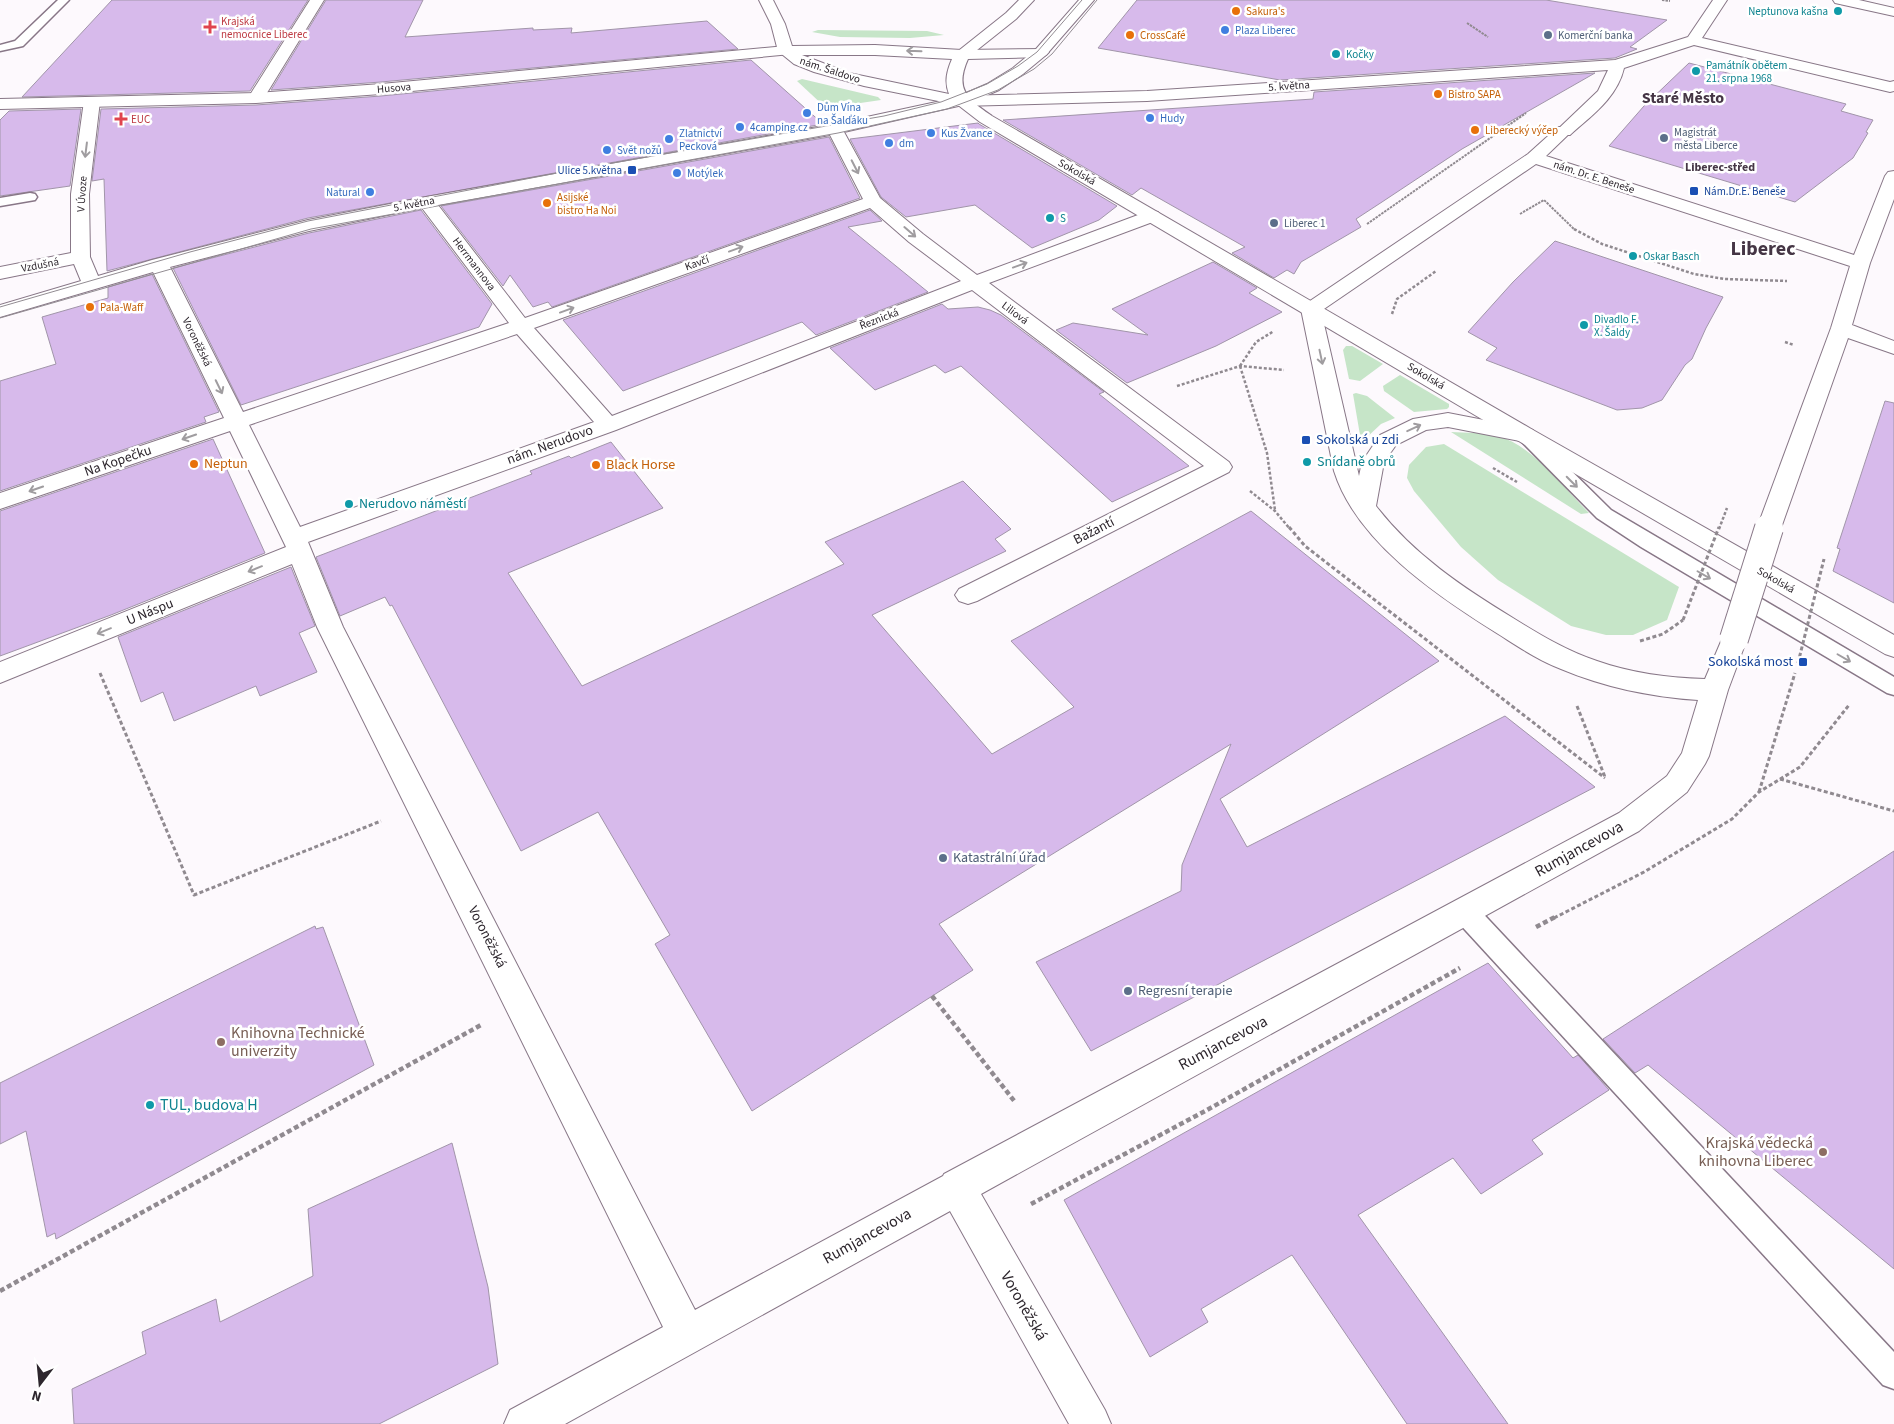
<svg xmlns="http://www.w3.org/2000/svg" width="1894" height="1424" font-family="'Source Sans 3',sans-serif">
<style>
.green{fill:#c6e5c8}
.building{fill:#d7baeb;stroke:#a195a9}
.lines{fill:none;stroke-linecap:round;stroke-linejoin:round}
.service-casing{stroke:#887787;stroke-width:3}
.pedestrian-casing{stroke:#887787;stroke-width:2}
.minor-casing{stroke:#887787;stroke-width:2}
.tertiary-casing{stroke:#887787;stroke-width:2}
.secondary-casing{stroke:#887787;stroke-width:2}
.path-far3{stroke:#908a90;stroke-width:2;stroke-dasharray:2.5 1;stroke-linecap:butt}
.path-far2{stroke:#908a90;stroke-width:2.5;stroke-dasharray:3 2;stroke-linecap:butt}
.path-far1{stroke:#908a90;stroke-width:3;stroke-dasharray:4 2.5;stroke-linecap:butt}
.path{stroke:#908a90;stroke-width:4.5;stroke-dasharray:5 3;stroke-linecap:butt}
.service{fill:#fff;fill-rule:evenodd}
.pedestrian{fill:#fff;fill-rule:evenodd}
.minor{fill:#fff;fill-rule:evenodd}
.tertiary{fill:#fff;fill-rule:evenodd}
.secondary{fill:#fff;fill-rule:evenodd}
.tram{stroke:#928c92;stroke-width:1}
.minor-bridge-casing{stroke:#887787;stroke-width:30;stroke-linecap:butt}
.path-bridge-far1{stroke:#908a90;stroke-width:2.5;stroke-dasharray:3 2;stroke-linecap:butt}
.path-bridge{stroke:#908a90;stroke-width:3;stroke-dasharray:4 2.5;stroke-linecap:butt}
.minor-bridge{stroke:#fff;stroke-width:28}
.oneway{stroke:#a09da0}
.food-dot{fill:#e8710a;stroke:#fff;stroke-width:2}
.culture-dot{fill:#0f9aa8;stroke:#fff;stroke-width:2}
.health-dot{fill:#e0444e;stroke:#fff;stroke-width:2}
.shop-dot{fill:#3f7fe0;stroke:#fff;stroke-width:2}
.service-dot{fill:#5c6f8a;stroke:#fff;stroke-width:2}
.transit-dot{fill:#1a4fb4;stroke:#fff;stroke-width:2}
.education-dot{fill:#8d6e63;stroke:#fff;stroke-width:2}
.labels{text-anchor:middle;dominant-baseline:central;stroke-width:5;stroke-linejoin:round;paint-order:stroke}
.far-food-label{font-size:11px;fill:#c56008;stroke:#fff;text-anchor:start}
.far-culture-label{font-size:11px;fill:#0d838f;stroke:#fff;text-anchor:start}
.far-health-label{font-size:11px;fill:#be3a42;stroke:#fff;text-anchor:start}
.far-shop-label{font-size:11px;fill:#366cbe;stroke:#fff;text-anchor:start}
.far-service-label{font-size:11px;fill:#4e5e75;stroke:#fff;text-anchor:start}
.far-street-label{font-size:11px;fill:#2d262d;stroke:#fff}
.far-transit-label{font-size:11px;fill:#164399;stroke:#fff;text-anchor:end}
.far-neighbourhood-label{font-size:12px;font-weight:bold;fill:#453645;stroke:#fff}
.transit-label{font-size:14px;fill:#164399;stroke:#fff;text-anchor:start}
.street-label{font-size:14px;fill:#2d262d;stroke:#fff}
.culture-label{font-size:14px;fill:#0d838f;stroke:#fff;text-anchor:start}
.food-label{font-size:14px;fill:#c56008;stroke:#fff;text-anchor:start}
.service-label{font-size:14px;fill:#4e5e75;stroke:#fff;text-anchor:start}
.far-district-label{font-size:16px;font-weight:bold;fill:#453645;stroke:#fff}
.near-street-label{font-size:16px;fill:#2d262d;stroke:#fff}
.near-education-label{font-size:16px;fill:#785e54;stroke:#fff;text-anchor:start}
.near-culture-label{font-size:16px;fill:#0d838f;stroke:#fff;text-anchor:start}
.far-town-label{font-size:20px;font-weight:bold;fill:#453645;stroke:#fff}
</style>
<rect width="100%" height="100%" fill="#fdf9fd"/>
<!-- green -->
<g class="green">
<polygon points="818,30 927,31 944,35 910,38 840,37 812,32"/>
<polygon points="802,79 878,97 881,100 826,108 797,81"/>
<polygon points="1346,346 1352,346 1383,364 1360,381 1349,379 1343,350"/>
<polygon points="1400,375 1449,404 1449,407 1447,409 1414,412 1384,391 1383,386"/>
<polygon points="1356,393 1367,396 1395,418 1381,424 1365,439 1360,435 1353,394"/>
<path d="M1451,432C1466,433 1483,432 1498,436C1533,446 1563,487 1589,513L1581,514Z"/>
<polygon points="1444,444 1679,587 1667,620 1633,635 1606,635 1571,626 1498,580 1461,547 1414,491 1407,478 1409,465 1426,447"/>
</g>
<!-- building -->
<g class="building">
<polygon points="112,0 308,0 250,91 22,97"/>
<polygon points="326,0 423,0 405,37 533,28 533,30 572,28 571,33 707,21 738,49 381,82 271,90"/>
<polygon points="1137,0 1546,0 1667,20 1630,47 1637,49 1615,58 1280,80 1098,48"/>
<polygon points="751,60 823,124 308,218 107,271 104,179 92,181 101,109 256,105 381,96"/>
<polygon points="1689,63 1846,104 1841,111 1873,120 1866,132 1868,133 1853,158 1795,202 1609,146 1644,106"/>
<polygon points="1595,73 1462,149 1382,202 1356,219 1361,227 1301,262 1294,274 1287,270 1274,278 1232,253 1245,247 1141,188 1132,195 1003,120 1313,99 1314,92"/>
<polygon points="81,109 70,186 0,196 0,120 9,111"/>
<polygon points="978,123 979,124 1117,206 1099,220 1032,248 975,205 906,217 881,197 850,139"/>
<polygon points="829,137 860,198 552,307 548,302 533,307 510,275 503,286 441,206"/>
<polygon points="421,210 492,304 479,327 241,405 173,268 309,233"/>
<polygon points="870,210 882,221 848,227 928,292 816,335 802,322 623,391 563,320"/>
<polygon points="1555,241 1723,297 1706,328 1692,359 1685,365 1662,400 1642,408 1617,410 1486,360 1497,348 1468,332 1513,282"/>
<polygon points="1213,262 1257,288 1249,293 1282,312 1216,346 1127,383 1056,330 1073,323 1148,335 1112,309"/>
<polygon points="152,274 219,412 204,417 206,422 0,491 0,381 56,364 42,317 108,298 108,287"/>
<polygon points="942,304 948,309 978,307 990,310 1001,315 1104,392 1099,394 1189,466 1112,502 961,366 945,373 935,365 875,390 830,348"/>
<polygon points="1885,401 1894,403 1894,603 1833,571 1840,549 1837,548"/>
<polygon points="213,439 265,553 111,615 0,656 0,511"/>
<polygon points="611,442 663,508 508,573 582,686 844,564 825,542 963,481 1011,529 995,539 1006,551 872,615 992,754 1074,707 1011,641 1251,511 1439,661 1220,799 1247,847 1505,716 1595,787 1091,1051 1036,962 1181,891 1182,865 1231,744 939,924 973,970 752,1111 655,944 670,935 598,812 521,851 392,605 390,606 385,597 340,616 316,557 532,474 530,471 569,456 571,458"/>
<polygon points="291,567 315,626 299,633 317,672 260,696 256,686 174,721 163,692 141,702 118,637"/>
<polygon points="1894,851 1894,1269 1648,1065 1635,1073 1603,1039"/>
<polygon points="315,926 316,929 323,927 374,1065 56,1239 55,1233 47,1237 26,1131 0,1144 0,1083"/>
<polygon points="1488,963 1573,1058 1578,1055 1609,1090 1532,1140 1543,1154 1481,1194 1453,1158 1358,1215 1508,1424 1407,1424 1292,1255 1201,1309 1208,1322 1150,1357 1064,1200"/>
<polygon points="452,1143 488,1287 498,1364 379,1424 74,1424 72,1389 146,1354 142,1332 216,1299 220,1322 313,1276 308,1209"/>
</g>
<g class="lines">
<!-- service casing -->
<g class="service-casing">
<g id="service">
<polygon points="58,0 69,0 23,46 0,51 0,45 15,41"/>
<polygon points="30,193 35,194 37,197 35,200 0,206 0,198"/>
<polygon points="1527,431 1533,433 1611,510 1894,677 1894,695 1887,693 1641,547 1597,518 1521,441 1518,437 1521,433"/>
<polygon points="1465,901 1474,904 1894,1352 1894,1389 1883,1385 1456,920 1453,912 1456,904"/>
</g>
</g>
<!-- pedestrian casing -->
<g class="pedestrian-casing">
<g id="pedestrian">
<path d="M1713,0H1727L1702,38L1890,82L1894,81V91L1890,92L1694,45L1624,68C1617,98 1592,115 1570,135H1558L1556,131L1598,91L1608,70L1147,101L961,106L955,104L953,101L955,98L961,96L1147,91L1615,60L1688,37Z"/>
<polygon points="1833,0 1859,0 1894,8 1894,16 1835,3"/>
</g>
</g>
<!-- minor casing -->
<g class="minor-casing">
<g id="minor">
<polygon points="310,0 324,0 262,101 250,101 248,98"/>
<path d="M1079,0H1094L1046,55L1023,74L999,90L967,104L844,132L880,198L923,234L977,275L1146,212L1152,211L1158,212L1161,216L1158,220L989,283L1229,462L1232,467L1229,472L977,601L968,604L959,601L955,595L959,589L1204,466L972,290L616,430L308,542L343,627L695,1310L943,1176L944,1174L1619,813L1667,776L1682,753L1698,700C1651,697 1604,687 1561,669C1537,660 1516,645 1495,632C1436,595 1356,541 1334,471L1301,309L1304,305L1528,154L1558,127H1570L1572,131L1546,156L1854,255L1885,176L1888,172L1894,171V199L1870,263L1852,325L1894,341V354L1848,338L1781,528L1778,534L1769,536L1760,534L1757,528L1831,328L1850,266L1536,164L1321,311L1359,476L1362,462L1380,435L1413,419L1448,413L1525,428L1533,430L1536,435L1533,440L1525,442L1448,427L1426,430L1396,445L1384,462L1376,506C1413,554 1462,587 1513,618C1540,635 1567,651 1597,661C1631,673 1669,678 1705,679L1725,632L1734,629L1743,632L1747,639L1728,690L1709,756L1705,764L1687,792L1639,831L981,1194L1105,1410L1111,1424H1069L950,1211L565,1424H504L510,1410L663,1327L317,627L292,564L0,683V662L286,547L230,431L0,509V493L224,418L153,272L0,317V305L81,281L74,264L0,279V267L71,253V194L84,101L86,98H98L100,101L89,194L90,257L98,276L152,260L308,220L426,197L834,124L955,98L987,84L1013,68L1036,49ZM830,135L863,199L525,318L438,205ZM422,208L509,323L243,412L170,267L309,231ZM870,208L909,242L961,281L612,416L534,328ZM517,334L594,422L300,527L249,425Z"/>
</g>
</g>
<!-- tertiary casing -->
<g class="tertiary-casing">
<g id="tertiary">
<polygon points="1019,0 1034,0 1016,19 967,58 957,58 954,55 957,52 1006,13"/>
<polygon points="786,46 791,48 794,51 791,54 381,94 256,103 0,109 0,99 256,93 381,84"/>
</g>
</g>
<!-- secondary casing -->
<g class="secondary-casing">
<path id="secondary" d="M759,0H773L785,24L792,46L875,45L962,50L1046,49L1049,52L1046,55L1041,57L968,59C954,90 968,99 992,116L1533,430L1894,635V657L1885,654L1517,440L980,122L958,105L864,86L814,72L794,64L778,51L771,24ZM802,55H875L952,59C947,71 944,81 949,94L849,73Z"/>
</g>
<!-- path-far3 -->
<g class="path-far3">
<polyline points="1662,0 1670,1"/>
<polyline points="1467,23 1488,37"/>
<polyline points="1520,214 1544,200 1575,230"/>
<polyline points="1367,224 1526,113"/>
</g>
<!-- path-far2 -->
<g class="path-far2">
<polyline points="1574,229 1602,244 1694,274 1725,279 1787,281"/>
<polyline points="1392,314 1397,299 1436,271"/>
<polyline points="1785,342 1794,345"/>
<polyline points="1240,366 1256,342 1274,331"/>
<polyline points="1240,366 1267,453 1275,510"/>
<polyline points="1177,386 1240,366 1284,370"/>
<polyline points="1493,468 1517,482"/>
<polyline points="1250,491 1275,511 1290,529"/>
</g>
<!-- path-far1 -->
<g class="path-far1">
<polyline points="1289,527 1305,546 1605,778"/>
<polyline points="1640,641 1663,634 1683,620"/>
<polyline points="100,673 194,895 381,821"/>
<polyline points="1577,706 1605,777"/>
<polyline points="1780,779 1894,811"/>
<polyline points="1759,792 1795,673"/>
<polyline points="1554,918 1644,872 1732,819 1759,792 1800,767 1849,705"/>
</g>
<!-- path -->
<g class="path">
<polyline points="1536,927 1557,916"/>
<polyline points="932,996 1015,1102"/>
<polyline points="1031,1204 1207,1110 1460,968"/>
<polyline points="0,1291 481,1025"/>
</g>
<!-- service -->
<use href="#service" class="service"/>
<!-- pedestrian -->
<use href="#pedestrian" class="pedestrian"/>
<!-- minor -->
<use href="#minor" class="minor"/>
<!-- tertiary -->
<use href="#tertiary" class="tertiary"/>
<!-- secondary -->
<use href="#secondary" class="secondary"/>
<!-- tram -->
<g class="tram">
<polyline points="0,307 190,252 308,221 578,169 884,116 941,102 987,84 1018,66 1037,52 1082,0"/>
<polyline points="0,318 311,229 838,133 947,109 998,90 1034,69 1052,54 1097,0"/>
</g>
<!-- minor-bridge casing -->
<g class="minor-bridge-casing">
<polyline id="minor-bridge" points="1734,639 1769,528"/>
</g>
<!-- path-bridge-far1 -->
<polyline class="path-bridge-far1" points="1719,529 1727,508"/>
<!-- path-bridge -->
<g class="path-bridge">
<polyline points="1683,620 1719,527"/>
<polyline points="1798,663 1824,559"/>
</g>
<!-- minor-bridge -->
<use href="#minor-bridge" class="minor-bridge"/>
</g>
<!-- one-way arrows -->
<defs><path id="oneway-shaft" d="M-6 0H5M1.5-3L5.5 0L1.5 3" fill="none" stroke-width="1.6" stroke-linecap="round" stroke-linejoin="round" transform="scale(1.25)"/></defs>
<g class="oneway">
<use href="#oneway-shaft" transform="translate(914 51) rotate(-178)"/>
<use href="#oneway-shaft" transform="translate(86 150) rotate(97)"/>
<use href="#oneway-shaft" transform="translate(855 167) rotate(63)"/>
<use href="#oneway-shaft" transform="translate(910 232) rotate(41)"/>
<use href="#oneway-shaft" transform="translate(736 249) rotate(-20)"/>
<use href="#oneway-shaft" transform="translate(1020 265) rotate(-20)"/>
<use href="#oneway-shaft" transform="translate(567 310) rotate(-20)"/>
<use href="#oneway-shaft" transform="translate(1321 357) rotate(78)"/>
<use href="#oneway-shaft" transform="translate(219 387) rotate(64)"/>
<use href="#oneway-shaft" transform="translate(1414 428) rotate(-25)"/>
<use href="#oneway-shaft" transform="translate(189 437) rotate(161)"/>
<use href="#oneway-shaft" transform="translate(1572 482) rotate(45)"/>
<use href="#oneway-shaft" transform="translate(36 489) rotate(161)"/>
<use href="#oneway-shaft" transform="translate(255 569) rotate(158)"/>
<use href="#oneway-shaft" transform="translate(1704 575) rotate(30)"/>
<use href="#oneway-shaft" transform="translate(104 631) rotate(158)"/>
<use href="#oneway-shaft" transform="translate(1844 658) rotate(30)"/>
</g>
<!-- markers -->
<g class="food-dot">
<circle cx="1236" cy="11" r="5"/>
<circle cx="1130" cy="35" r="5"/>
<circle cx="1438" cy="94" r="5"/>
<circle cx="1475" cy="130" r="5"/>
<circle cx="547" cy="203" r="5"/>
<circle cx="90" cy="307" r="5"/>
<circle cx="194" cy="464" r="5"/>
<circle cx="596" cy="465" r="5"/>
</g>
<g class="culture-dot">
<circle cx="1838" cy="11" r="5"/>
<circle cx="1336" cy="54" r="5"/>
<circle cx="1696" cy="71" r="5"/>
<circle cx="1050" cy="218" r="5"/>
<circle cx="1633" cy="256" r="5"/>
<circle cx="1584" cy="325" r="5"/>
<circle cx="1307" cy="462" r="5"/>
<circle cx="349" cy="504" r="5"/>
<circle cx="150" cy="1105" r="5"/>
</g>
<g class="health-dot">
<path d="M207.5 19.5h5v5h5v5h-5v5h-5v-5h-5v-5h5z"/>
<path d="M118.5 111.5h5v5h5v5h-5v5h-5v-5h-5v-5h5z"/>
</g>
<g class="shop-dot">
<circle cx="1225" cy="30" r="5"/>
<circle cx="807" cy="113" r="5"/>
<circle cx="1150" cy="118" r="5"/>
<circle cx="740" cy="127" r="5"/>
<circle cx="931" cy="133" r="5"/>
<circle cx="669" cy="139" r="5"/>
<circle cx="889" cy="143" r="5"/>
<circle cx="607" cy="150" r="5"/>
<circle cx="677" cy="173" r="5"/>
<circle cx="370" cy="192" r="5"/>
</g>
<g class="service-dot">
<circle cx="1548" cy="35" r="5"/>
<circle cx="1664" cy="138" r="5"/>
<circle cx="1274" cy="223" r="5"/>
<circle cx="943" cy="858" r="5"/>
<circle cx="1128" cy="991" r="5"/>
</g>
<g class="transit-dot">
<rect x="627" y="165" width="10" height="10" rx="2.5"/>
<rect x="1689" y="186" width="10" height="10" rx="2.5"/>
<rect x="1301" y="435" width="10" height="10" rx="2.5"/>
<rect x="1798" y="657" width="10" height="10" rx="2.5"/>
</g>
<g class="education-dot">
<circle cx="221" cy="1042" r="5"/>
<circle cx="1823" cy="1152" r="5"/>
</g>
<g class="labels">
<!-- far-food labels -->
<g class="far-food-label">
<text x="1246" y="11">Sakura's</text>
<text x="1140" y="35">CrossCafé</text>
<text x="1448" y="94">Bistro SAPA</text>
<text x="1485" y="130">Liberecký výčep</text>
<text x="557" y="197">Asijské<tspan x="557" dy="13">bistro Ha Noi</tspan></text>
<text x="100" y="307">Pala-Waff</text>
</g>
<!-- far-culture labels -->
<g class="far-culture-label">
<text x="1828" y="11" text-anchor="end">Neptunova kašna</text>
<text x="1346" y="54">Kočky</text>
<text x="1706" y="65">Památník obětem<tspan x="1706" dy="13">21. srpna 1968</tspan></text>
<text x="1060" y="218">S</text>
<text x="1643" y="256">Oskar Basch</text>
<text x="1594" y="319">Divadlo F.<tspan x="1594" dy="13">X. Šaldy</tspan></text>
</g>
<!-- far-health labels -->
<g class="far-health-label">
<text x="221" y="21">Krajská<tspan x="221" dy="13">nemocnice Liberec</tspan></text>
<text x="131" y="119">EUC</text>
</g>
<!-- far-shop labels -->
<g class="far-shop-label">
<text x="1235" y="30">Plaza Liberec</text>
<text x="817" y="107">Dům Vína<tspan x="817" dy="13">na Šalďáku</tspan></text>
<text x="1160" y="118">Hudy</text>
<text x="750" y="127">4camping.cz</text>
<text x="679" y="133">Zlatnictví<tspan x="679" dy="13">Pecková</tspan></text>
<text x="941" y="133">Kus Žvance</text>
<text x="899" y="143">dm</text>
<text x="617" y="150">Svět nožů</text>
<text x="687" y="173">Motýlek</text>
<text x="360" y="192" text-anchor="end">Natural</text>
</g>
<!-- far-service labels -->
<g class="far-service-label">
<text x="1558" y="35">Komerční banka</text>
<text x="1674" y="132">Magistrát<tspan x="1674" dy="13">města Liberce</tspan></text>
<text x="1284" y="223">Liberec 1</text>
</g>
<!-- far-street labels -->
<g class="far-street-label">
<text transform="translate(830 70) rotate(18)">nám. Šaldovo</text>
<text transform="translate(1289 86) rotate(-4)">5. května</text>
<text transform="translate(394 88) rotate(-5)">Husova</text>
<text transform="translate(1077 172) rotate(30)">Sokolská</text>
<text transform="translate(1594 177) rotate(18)">nám. Dr. E. Beneše</text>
<text transform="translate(82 194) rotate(-86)">V Úvoze</text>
<text transform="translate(414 204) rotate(-11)">5. května</text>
<text transform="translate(697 263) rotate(-20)">Kavčí</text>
<text transform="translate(474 264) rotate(53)">Herrmannova</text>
<text transform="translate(40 265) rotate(-11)">Vzdušná</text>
<text transform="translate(1015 313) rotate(37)">Liliová</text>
<text transform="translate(879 319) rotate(-21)">Řeznická</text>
<text transform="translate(197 342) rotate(64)">Voroněžská</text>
<text transform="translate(1426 376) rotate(31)">Sokolská</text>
<text transform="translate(1776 580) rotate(30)">Sokolská</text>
</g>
<!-- far-transit labels -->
<g class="far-transit-label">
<text x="622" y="170">Ulice 5.května</text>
<text x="1704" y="191" text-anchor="start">Nám.Dr.E. Beneše</text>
</g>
<!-- far-neighbourhood labels -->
<g class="far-neighbourhood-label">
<text x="1720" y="167">Liberec-střed</text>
</g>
<!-- transit labels -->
<g class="transit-label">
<text x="1316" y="440">Sokolská u zdi</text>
<text x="1793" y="662" text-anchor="end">Sokolská most</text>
</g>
<!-- street labels -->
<g class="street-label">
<text transform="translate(550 445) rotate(-20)">nám. Nerudovo</text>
<text transform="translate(118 461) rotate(-19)">Na Kopečku</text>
<text transform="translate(1094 531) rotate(-27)">Bažantí</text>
<text transform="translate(150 612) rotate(-22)">U Náspu</text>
<text transform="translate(487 937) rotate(63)">Voroněžská</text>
</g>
<!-- culture labels -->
<g class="culture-label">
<text x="1317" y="462">Snídaně obrů</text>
<text x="359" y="504">Nerudovo náměstí</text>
</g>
<!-- food labels -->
<g class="food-label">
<text x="204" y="464">Neptun</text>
<text x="606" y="465">Black Horse</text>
</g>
<!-- service labels -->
<g class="service-label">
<text x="953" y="858">Katastrální úřad</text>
<text x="1138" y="991">Regresní terapie</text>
</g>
<!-- far-district labels -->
<g class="far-district-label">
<text x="1683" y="98">Staré Město</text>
</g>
<!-- near-street labels -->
<g class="near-street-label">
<text transform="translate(1579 849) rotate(-29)">Rumjancevova</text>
<text transform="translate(1223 1043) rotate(-28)">Rumjancevova</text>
<text transform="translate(867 1236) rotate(-29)">Rumjancevova</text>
<text transform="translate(1024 1306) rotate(60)">Voroněžská</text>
</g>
<!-- near-education labels -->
<g class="near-education-label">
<text x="231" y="1033">Knihovna Technické<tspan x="231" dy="18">univerzity</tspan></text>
<text x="1813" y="1143" text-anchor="end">Krajská vědecká<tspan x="1813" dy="18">knihovna Liberec</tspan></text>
</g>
<!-- near-culture labels -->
<g class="near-culture-label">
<text x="160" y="1105">TUL, budova H</text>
</g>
<!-- far-town labels -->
<g class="far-town-label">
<text x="1763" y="249">Liberec</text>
</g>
</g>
<!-- north arrow -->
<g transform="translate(40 1384) rotate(196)" stroke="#ffffff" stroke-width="4" paint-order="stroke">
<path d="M0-4L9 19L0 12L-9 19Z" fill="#2d262d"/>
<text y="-8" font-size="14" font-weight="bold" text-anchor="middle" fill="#2d262d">N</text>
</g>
</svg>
